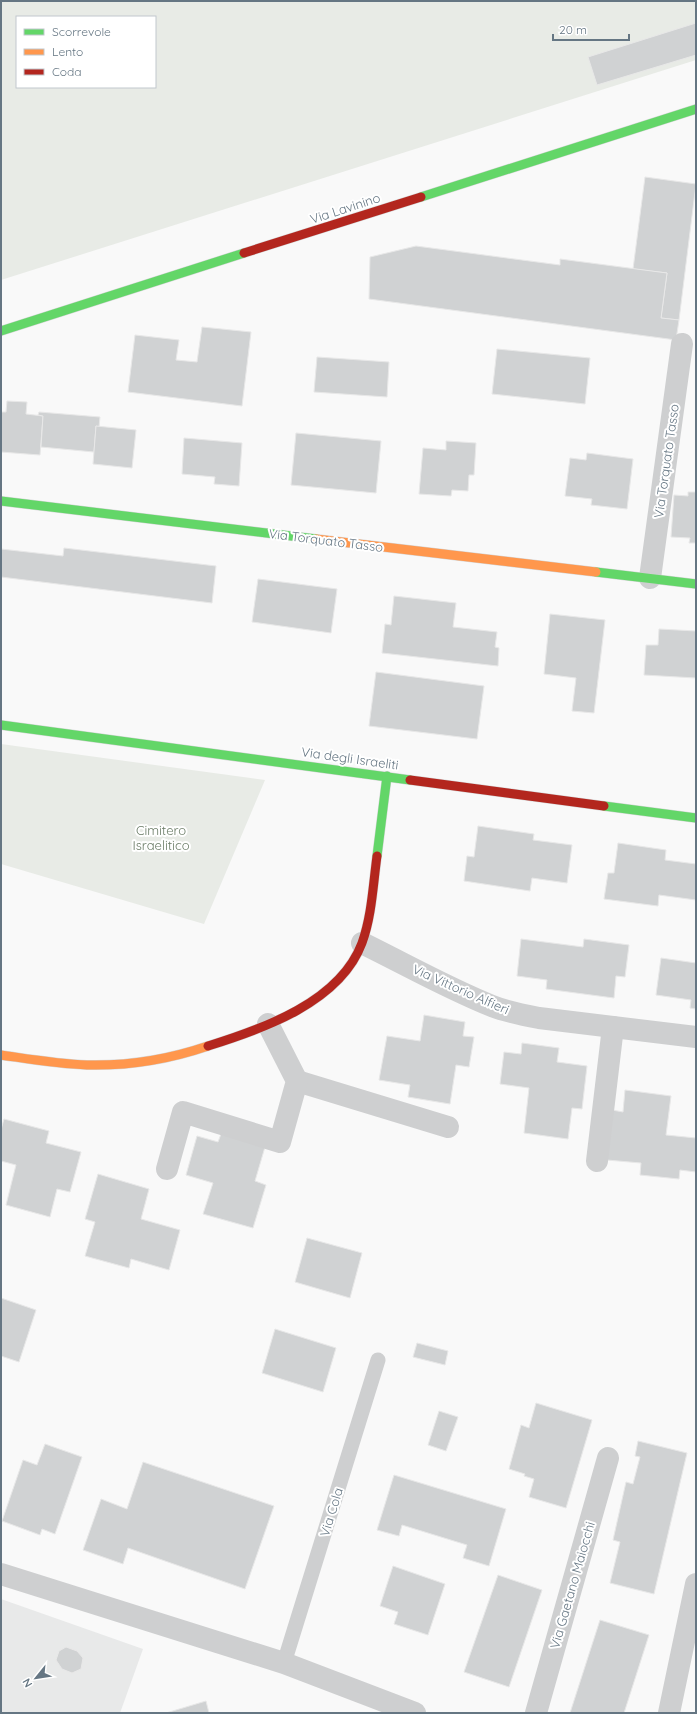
<svg xmlns="http://www.w3.org/2000/svg" width="697" height="1714" font-family="Quicksand,sans-serif">
<style>
.built{fill:#e8e9e9}
.green{fill:#e8ebe6;fill-rule:evenodd}
.building{fill:#d0d2d3;stroke:#e8e8e8}
.lines{fill:none;stroke-linecap:round;stroke-linejoin:round}
.fast-casing{stroke:#d5d6d7;stroke-width:10}
.slow-casing{stroke:#d5d6d7;stroke-width:10}
.jam-casing{stroke:#d5d6d7;stroke-width:10}
.lane{stroke:#cecfd0;stroke-width:15}
.street{stroke:#cecfd0;stroke-width:22}
.fast{stroke:#63d668;stroke-width:9}
.slow{stroke:#ff974d;stroke-width:9}
.jam{stroke:#b3261e;stroke-width:9}
.labels{text-anchor:middle;dominant-baseline:central;stroke-width:4;stroke-linejoin:round;paint-order:stroke}
.street-label{font-size:13px;fill:#657683;stroke:#fff}
.park-label{font-size:13px;fill:#687a64;stroke:#fff}
</style>
<rect width="100%" height="100%" fill="#f9f9f9"/>
<!-- built -->
<polygon class="built" points="1,1599 143,1649 120,1713 1,1713"/>
<!-- green -->
<g class="green">
<path d="M1,1H696V60L1,280ZM17,17H155V87H17Z"/>
<polygon points="1,744 265,780 204,924 1,864"/>
</g>
<!-- building -->
<g class="building">
<polygon points="696,23 696,55 597,85 588,57"/>
<polygon points="645,177 696,184 679,320 661,318 667,273 633,269"/>
<polygon points="416,246 560,265 560,259 667,273 661,318 679,320 676,340 369,299 370,257"/>
<polygon points="202,327 251,332 242,406 128,392 135,335 179,340 176,360 197,362"/>
<polygon points="497,349 590,358 585,404 492,394"/>
<polygon points="317,357 389,362 387,397 314,392"/>
<polygon points="7,401 27,402 26,414 43,416 40,455 1,452 1,412 6,412"/>
<polygon points="39,412 100,417 99,427 96,426 94,452 41,447 43,416 38,415"/>
<polygon points="96,426 136,430 132,468 93,464"/>
<polygon points="296,433 381,441 376,493 291,485"/>
<polygon points="184,438 242,443 239,486 214,484 215,477 182,474"/>
<polygon points="446,441 476,443 474,475 469,475 468,491 452,490 451,496 419,494 423,448 446,450"/>
<polygon points="587,453 633,459 627,509 591,505 592,499 565,496 570,458 586,460"/>
<polygon points="688,492 696,492 696,543 689,543 690,538 671,537 674,495 688,496"/>
<polygon points="64,548 216,566 212,603 1,577 1,549 63,556"/>
<polygon points="258,579 337,589 331,633 252,622"/>
<polygon points="394,596 456,603 453,627 497,632 495,647 499,648 498,666 382,653 385,624 391,625"/>
<polygon points="550,614 605,620 594,713 572,711 576,678 544,674"/>
<polygon points="659,629 696,631 696,678 644,675 646,645 658,645"/>
<polygon points="376,672 484,686 477,739 369,726"/>
<polygon points="478,826 534,834 533,840 572,845 567,883 532,878 530,891 464,881 467,856 474,857"/>
<polygon points="618,843 666,850 665,860 696,864 696,900 659,895 658,906 604,899 608,873 614,873"/>
<polygon points="521,939 583,947 584,939 629,945 625,977 616,976 614,998 546,989 547,980 517,976"/>
<polygon points="661,958 696,963 696,1009 690,1008 691,1000 656,995"/>
<polygon points="424,1015 465,1022 463,1036 474,1037 469,1067 456,1065 450,1104 408,1097 410,1085 379,1080 387,1036 420,1041"/>
<polygon points="522,1043 559,1048 557,1062 587,1066 582,1109 572,1108 568,1139 524,1133 529,1088 500,1084 504,1052 521,1054"/>
<polygon points="625,1090 671,1096 666,1135 696,1138 696,1172 680,1170 679,1179 640,1175 641,1163 607,1160 612,1110 623,1112"/>
<polygon points="4,1119 49,1131 46,1143 81,1152 70,1192 57,1189 50,1217 6,1205 16,1165 1,1161 1,1130"/>
<polygon points="221,1134 265,1147 255,1181 266,1185 253,1228 203,1214 213,1183 186,1175 197,1136 218,1142"/>
<polygon points="98,1174 149,1189 141,1219 180,1230 169,1270 131,1259 129,1268 85,1256 95,1222 85,1219"/>
<polygon points="307,1238 362,1253 350,1298 295,1282"/>
<polygon points="1,1298 36,1310 19,1362 1,1356"/>
<polygon points="275,1329 336,1348 323,1392 262,1373"/>
<polygon points="417,1343 448,1351 445,1365 413,1357"/>
<polygon points="536,1403 592,1420 566,1508 529,1497 534,1479 524,1476 525,1474 509,1469 521,1425 529,1428"/>
<polygon points="439,1411 458,1417 446,1451 428,1445"/>
<polygon points="638,1441 687,1453 654,1594 610,1583 620,1542 613,1540 626,1482 633,1484 640,1457 635,1456"/>
<polygon points="45,1444 82,1457 55,1534 42,1529 40,1535 2,1521 23,1460 37,1465"/>
<polygon points="143,1462 274,1506 245,1589 128,1548 123,1564 83,1550 101,1499 127,1509"/>
<polygon points="394,1475 506,1509 489,1566 463,1558 467,1545 402,1525 399,1536 377,1530"/>
<polygon points="393,1566 445,1584 428,1635 394,1624 398,1612 380,1606"/>
<polygon points="498,1575 542,1590 509,1687 464,1672"/>
<polygon points="600,1620 649,1635 624,1713 570,1713"/>
<polygon points="66,1647 77,1651 83,1658 81,1669 72,1673 62,1669 56,1660 59,1651"/>
<polygon points="206,1701 209,1713 166,1713"/>
</g>
<g class="lines">
<!-- fast casing -->
<g class="fast-casing">
<g id="fast">
<polyline points="421,197 696,109"/>
<polyline points="1,331 244,253"/>
<polyline points="1,501 316,539"/>
<polyline points="596,572 696,584"/>
<polyline points="1,725 410,780"/>
<polyline points="604,806 696,818"/>
<polyline points="377,856 387,776"/>
</g>
</g>
<!-- slow casing -->
<g class="slow-casing">
<g id="slow">
<polyline points="316,539 596,572"/>
<path d="M1,1055C29,1059 58,1064 87,1065C127,1066 170,1059 208,1046"/>
</g>
</g>
<!-- jam casing -->
<g class="jam-casing">
<g id="jam">
<polyline points="244,253 421,197"/>
<polyline points="410,780 604,806"/>
<path d="M208,1046C263,1029 340,1002 362,943C372,915 373,885 377,856"/>
</g>
</g>
<!-- lane -->
<polyline class="lane" points="284,1663 378,1360"/>
<!-- street -->
<g class="street">
<polyline points="650,578 682,344"/>
<path d="M362,943C405,964 447,988 492,1006C507,1012 523,1015 539,1018L696,1037"/>
<polyline points="297,1081 448,1127"/>
<polyline points="597,1161 613,1027"/>
<polyline points="167,1169 183,1112 280,1142 297,1081 268,1024"/>
<polyline points="1,1574 284,1663 415,1713"/>
<polyline points="536,1713 608,1458"/>
<polyline points="669,1713 696,1584"/>
</g>
<!-- fast -->
<use href="#fast" class="fast"/>
<!-- slow -->
<use href="#slow" class="slow"/>
<!-- jam -->
<use href="#jam" class="jam"/>
</g>
<g class="labels">
<!-- street labels -->
<g class="street-label">
<text transform="translate(345 208) rotate(-18)">Via Lavinino</text>
<text transform="translate(666 461) rotate(-82)">Via Torquato Tasso</text>
<text transform="translate(326 540) rotate(7)">Via Torquato Tasso</text>
<text transform="translate(350 758) rotate(8)">Via degli Israeliti</text>
<text transform="translate(461 989) rotate(24)">Via Vittorio Alfieri</text>
<text transform="translate(331 1512) rotate(-73)">Via Cola</text>
<text transform="translate(572 1585) rotate(-74)">Via Gaetano Maiocchi</text>
</g>
<!-- park labels -->
<g class="park-label">
<text x="161" y="830">Cimitero<tspan x="161" dy="15">Israelitico</tspan></text>
</g>
</g>
<!-- border -->
<rect width="697" height="1714" fill="none" stroke="#657683" stroke-width="4"/>
<!-- legend -->
<rect x="16" y="16" width="140" height="72" fill="#ffffff" stroke="#c1c8cd"/>
<rect x="24" y="29" width="20" height="6" fill="#63d668" stroke="#c1c8cd"/>
<text x="52" y="36" font-size="12" fill="#657683">Scorrevole</text>
<rect x="24" y="49" width="20" height="6" fill="#ff974d" stroke="#c1c8cd"/>
<text x="52" y="56" font-size="12" fill="#657683">Lento</text>
<rect x="24" y="69" width="20" height="6" fill="#b3261e" stroke="#c1c8cd"/>
<text x="52" y="76" font-size="12" fill="#657683">Coda</text>
<!-- north arrow -->
<g transform="translate(36 1678) rotate(240)" stroke="#ffffff" stroke-width="3" paint-order="stroke">
<path d="M0-3L7 15L0 10L-7 15Z" fill="#657683"/>
<text y="-6" font-size="11" font-weight="bold" text-anchor="middle" fill="#657683">N</text>
</g>
<!-- scale -->
<path d="M553 34v6h76v-6" fill="none" stroke="#657683" stroke-width="2"/>
<text x="559" y="34" font-size="12" fill="#657683" stroke="#ffffff" stroke-width="3" paint-order="stroke">20 m</text>
</svg>
